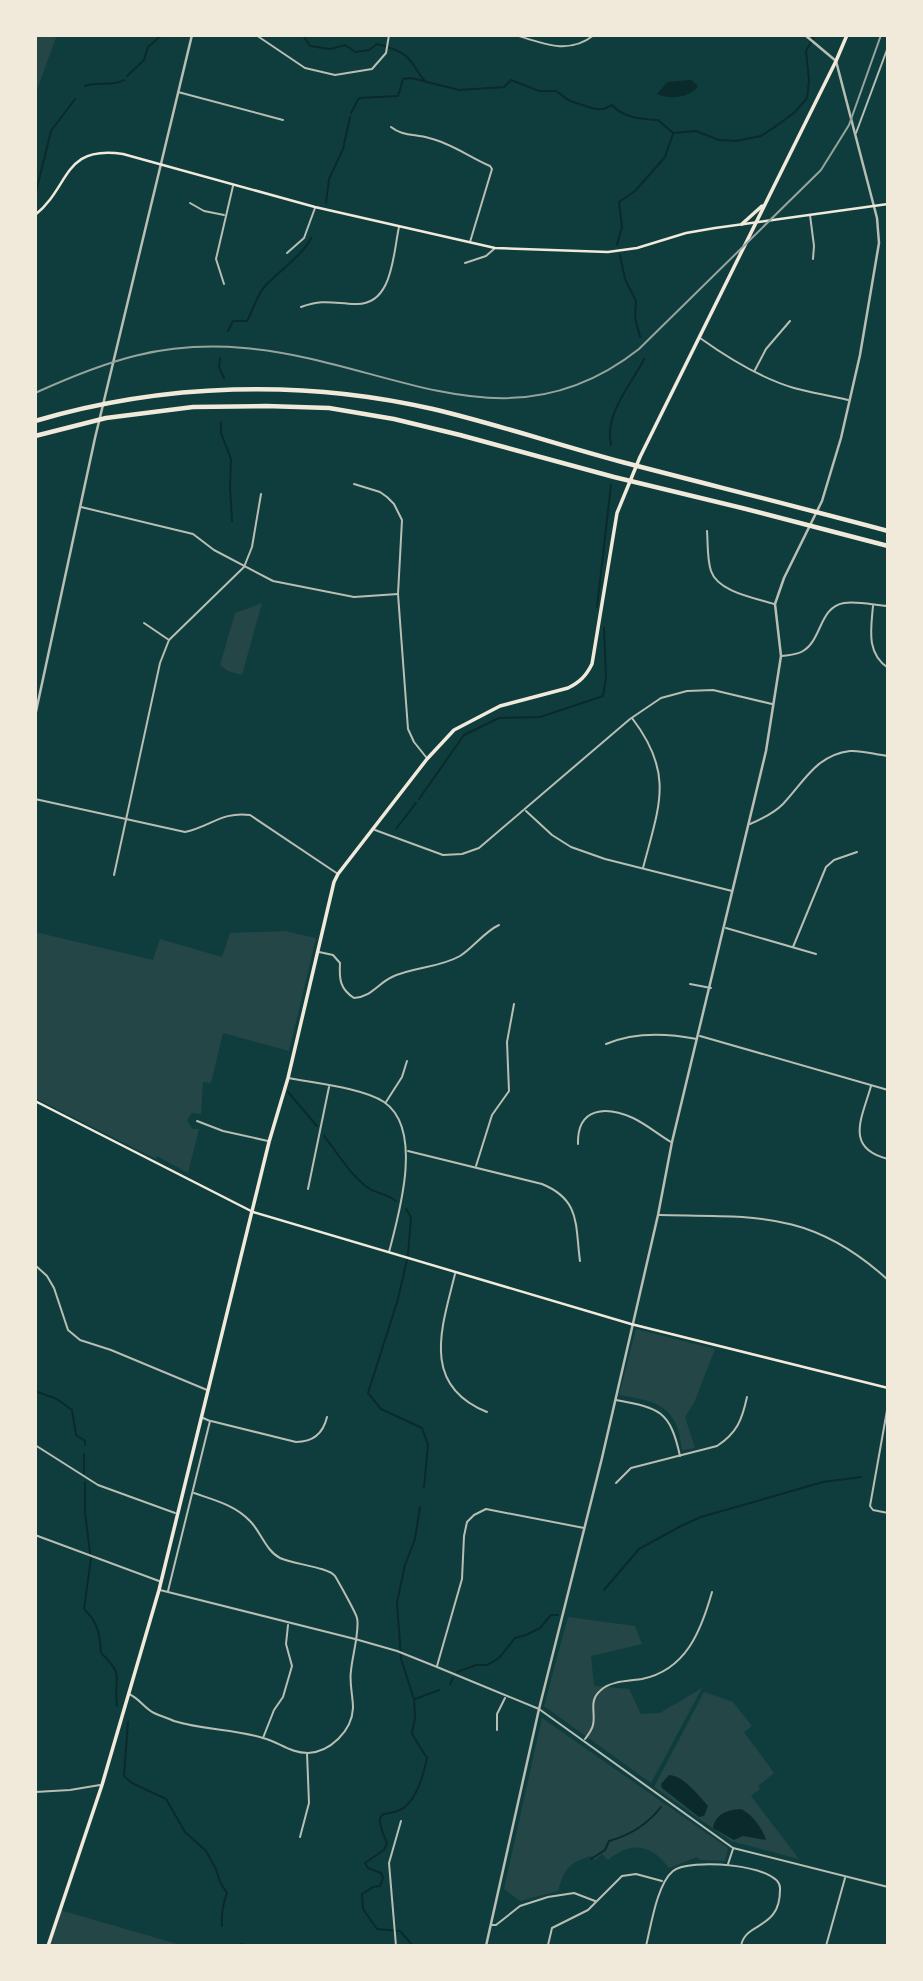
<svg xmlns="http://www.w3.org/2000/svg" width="923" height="1981" font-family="'Golos Text',sans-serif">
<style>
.green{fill:#244646}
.water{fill:#0a2a2b}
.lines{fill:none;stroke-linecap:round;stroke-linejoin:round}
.stream{stroke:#0a2a2b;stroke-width:2}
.minor{stroke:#b8beb3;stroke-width:2}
.tertiary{stroke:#b8beb3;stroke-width:2.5}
.secondary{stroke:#f1e9da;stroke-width:2.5}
.primary{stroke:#f1e9da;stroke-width:3.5}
.motorway{stroke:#f1e9da;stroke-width:4.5}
.tram{stroke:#97a49c;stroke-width:2}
</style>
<rect width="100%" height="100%" fill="#0f3d3e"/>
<!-- green -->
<g class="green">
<polygon points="35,35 57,35 35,95"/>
<polygon points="262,603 242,675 228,671 220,665 235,613"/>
<polygon points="285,931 316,938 289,1051 223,1033 211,1083 203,1082 201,1114 192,1113 187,1120 192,1129 199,1129 188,1173 157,1156 156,1159 35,1098 35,932 153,960 160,939 222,957 230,933"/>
<path d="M636,1329L715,1349L694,1403L685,1417L695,1448L682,1450C677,1405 659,1402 619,1395Z"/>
<polygon points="568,1617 635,1626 642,1644 591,1656 594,1686 629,1689 641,1714 660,1713 702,1688 651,1783 544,1706"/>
<polygon points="704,1692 733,1702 752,1726 744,1732 774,1773 758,1786 760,1789 751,1796 799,1859 731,1841 654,1787"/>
<path d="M542,1718L728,1848L725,1861L700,1860L697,1857L669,1868C651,1844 631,1841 608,1860L602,1854L595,1860L591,1856C568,1862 564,1871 558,1891L520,1901L504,1889Z"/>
<polygon points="60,1910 184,1946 48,1946"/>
</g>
<!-- water -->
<g class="water">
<path d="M691,80L698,86C690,98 670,100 657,94L667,82Z"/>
<path d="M669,1775C684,1776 698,1795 708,1806L704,1816L699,1817L662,1788L661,1784Z"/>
<path d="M741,1809C752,1814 763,1829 766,1840L743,1836L734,1840L713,1828C716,1813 728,1810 741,1809Z"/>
</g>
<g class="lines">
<!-- stream -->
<g class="stream">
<path d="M303,35L310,46L330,49L345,45L355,52L369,50L377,44C387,47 400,50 408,58C415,65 418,74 425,81"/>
<polyline points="127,76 144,60 148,47 162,35"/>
<path d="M85,86C97,81 113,87 124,80"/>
<path d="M351,113L359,98L398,96L403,79L411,78L459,90L504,87L511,80L539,91H556L570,101L595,109H604L612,105C623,118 642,119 658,120L673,133L696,131L719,140L736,141L761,136L779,124L795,112L807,98L809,81L806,51L815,35"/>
<polyline points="35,196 51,131 75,99"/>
<polyline points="326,203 329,179 343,149 350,117"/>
<polyline points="617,245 622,227 619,202 635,191 665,157 673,134"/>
<polyline points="620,255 625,279 636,301 635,317 640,337"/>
<path d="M228,331L233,321H247C253,310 257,295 265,286C278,272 304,254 311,238"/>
<polyline points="220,358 219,367 224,378"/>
<polyline points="221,422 221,433 231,459 230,487 232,521"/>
<path d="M611,445C604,413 631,386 644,359"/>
<polyline points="597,607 611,485"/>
<polyline points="419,799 464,735 499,718 540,717 603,696 606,677 604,628"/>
<polyline points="396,829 416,803"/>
<polyline points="288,1092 317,1126"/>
<path d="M324,1136C338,1153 351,1177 370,1189C378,1194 387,1194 396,1201"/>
<polyline points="406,1209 411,1217 408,1255 398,1299 368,1393 381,1409 422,1428 428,1445 424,1488"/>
<polyline points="35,1391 57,1399 72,1410 76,1435 85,1441 85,1445"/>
<polyline points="84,1473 84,1454"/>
<polyline points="85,1482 85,1512 90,1553"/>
<path d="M91,1558L84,1609C98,1622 100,1635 101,1653C126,1677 113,1676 117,1706"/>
<polyline points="604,1590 639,1549 681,1526 701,1517 823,1482 861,1477"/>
<polyline points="457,1672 476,1665 487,1665 499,1658 515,1638 526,1635 540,1628 551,1615 558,1615"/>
<polyline points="450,1684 453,1678"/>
<polyline points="415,1699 439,1690"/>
<path d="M128,1722L124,1776L132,1783L166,1799L185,1832L206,1851L216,1869L220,1882L227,1893C223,1904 221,1915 222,1926"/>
<path d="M591,1859L605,1850L609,1841C631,1835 647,1825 661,1807"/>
<polyline points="240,1944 252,1946"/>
<path d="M413,1946L400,1931L377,1929L363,1909L362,1894L373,1887L380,1886L383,1878L381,1873L368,1868L365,1863L384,1850L387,1843C368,1800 391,1822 407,1805C418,1794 424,1773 427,1758L412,1734L415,1717L414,1699L401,1659L397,1602L405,1565L415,1539L420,1507"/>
</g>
<!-- minor -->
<g class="minor">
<polyline points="256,35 305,68 335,75 372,69 386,53 389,35"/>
<path d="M516,35C544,44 569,55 594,35"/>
<polyline points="178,92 283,120"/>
<path d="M391,127C402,136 415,134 429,138C451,143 469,157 490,166L492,169L470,242"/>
<polyline points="856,133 888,47"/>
<polyline points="190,203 204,211 224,215"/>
<polyline points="810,215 814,246 813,259"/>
<polyline points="287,253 304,238 315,208"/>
<polyline points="465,263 486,256 494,249"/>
<polyline points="224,284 216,259 233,186"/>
<path d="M301,307C323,299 332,303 355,304C393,306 393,254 399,227"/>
<path d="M700,338C728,358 760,378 794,388C811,393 830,395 848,400"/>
<polyline points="755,370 766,349 790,321"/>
<polyline points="354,484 380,492 387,497 394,504 402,520 398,594 408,729 414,742 426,757"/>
<polyline points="81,507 193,534 214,550 273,581 354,597 398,594"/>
<path d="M707,531C708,544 707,559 711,571C718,592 755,598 774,604"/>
<path d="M873,606C871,629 866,653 888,668"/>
<polyline points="144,623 169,640"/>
<path d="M782,656C789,655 797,655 803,651C822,640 819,607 844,603C857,601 874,605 888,606"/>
<path d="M632,718C675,774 659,806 643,868"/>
<path d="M35,799L185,832C210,827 222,811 250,815L338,874"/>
<polyline points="526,811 552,835 571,847 605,859 732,891"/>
<path d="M750,824C762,819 774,813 783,804C804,782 816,755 850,751C862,750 876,755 888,756"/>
<polyline points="375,830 443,855 462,854 479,848 630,719 661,698 687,691 713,690 772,704"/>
<polyline points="114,875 160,663 169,640 244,567 252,547 261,494"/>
<polyline points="726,928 816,954"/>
<polyline points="793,947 826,867 834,860 857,852"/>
<path d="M319,952L333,955L340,963C339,979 340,989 354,998C373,996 377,984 392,977C413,967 439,968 460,956C474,947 484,932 499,925"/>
<polyline points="690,984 711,988"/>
<polyline points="700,1036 888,1090"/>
<path d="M606,1044C634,1032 666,1033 697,1039"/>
<path d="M289,1078C314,1083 363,1088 384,1102C424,1129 399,1214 389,1252"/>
<path d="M871,1086C862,1118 844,1148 888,1159"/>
<polyline points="386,1102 402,1077 407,1061"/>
<polyline points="197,1121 223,1131 268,1141"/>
<path d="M578,1144C577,1107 606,1106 633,1118C646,1124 659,1135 671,1142"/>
<path d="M408,1151L542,1184C581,1200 575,1225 580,1261"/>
<polyline points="476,1166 492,1115 509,1091 507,1042 514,1004"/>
<polyline points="308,1189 329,1087"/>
<path d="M659,1215C755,1217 812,1210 888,1280"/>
<polyline points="35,1265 47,1276 54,1288 68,1330 80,1340 111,1350 207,1390"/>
<path d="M455,1274C442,1327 420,1385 487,1412"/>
<path d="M616,1400C659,1408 670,1410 680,1456"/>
<polyline points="888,1405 870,1506 873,1510 888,1513"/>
<path d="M211,1421L296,1442C313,1442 323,1434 327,1417"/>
<polyline points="35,1445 98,1485 175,1513"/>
<path d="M616,1483L631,1468L717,1446C737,1433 742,1420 747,1397"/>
<polyline points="35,1535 159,1581"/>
<polyline points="160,1590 355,1639 397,1651 437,1667 539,1709 733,1848 888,1887"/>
<polyline points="168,1591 210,1421 203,1418"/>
<polyline points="437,1666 462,1579 464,1536 467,1522 474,1515 486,1509 584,1528"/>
<path d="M129,1694C140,1699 144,1708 154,1713C160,1716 168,1718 174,1721C203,1730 234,1729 263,1738C279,1742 290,1753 308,1753C330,1752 352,1731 353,1708C353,1695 349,1683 351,1671C352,1657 360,1630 357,1618C356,1613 338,1581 335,1576C328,1567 292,1564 280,1558C266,1551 261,1532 250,1521C235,1505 214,1500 194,1493"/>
<polyline points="497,1730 497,1714 505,1698"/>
<polyline points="263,1738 274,1710 283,1697 292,1666 286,1644 288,1625"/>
<path d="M585,1739C588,1735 592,1730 593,1725C596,1712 588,1701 601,1690C610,1681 629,1681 642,1679C686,1670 701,1631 712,1592"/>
<polyline points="35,1792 70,1790 100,1785"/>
<polyline points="300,1837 309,1803 307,1753"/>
<polyline points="728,1864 733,1849"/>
<polyline points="491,1925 496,1925 520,1906 548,1897 574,1893 595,1901"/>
<polyline points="396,1946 389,1863 401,1821"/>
<polyline points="551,1946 548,1945 552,1928 588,1910 622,1876 636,1874 662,1881"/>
<path d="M646,1946C651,1926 657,1884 673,1871C688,1858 780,1864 780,1888C781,1931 745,1921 741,1946"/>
<polyline points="826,1946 845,1878"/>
</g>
<!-- tertiary -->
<g class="tertiary">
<polyline points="35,716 95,438 192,35"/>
<polyline points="486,1946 539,1709 602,1458 658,1215 672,1142 766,751 781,656 775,604 784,578 822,501 841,438 860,355 879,243 877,218 836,61 805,35"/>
</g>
<!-- secondary -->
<g class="secondary">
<path d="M35,215C71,186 62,145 123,154L315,207L495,248L608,252L637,248L686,233L715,228L888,204"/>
<polyline points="35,1101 253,1212 631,1324 888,1388"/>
</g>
<!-- primary -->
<g class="primary">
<polyline points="742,224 762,206"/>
<path d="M48,1946L102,1785L159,1590L269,1142L288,1078L334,882L338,874L427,759L454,730L500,706L568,688C580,682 586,676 592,664L617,513L640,457L836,61L847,35"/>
</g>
<!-- motorway -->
<g class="motorway">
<path d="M35,421C163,383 303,379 433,409C496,424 559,445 622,462C710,485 799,507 888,531"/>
<polyline points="35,436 106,418 193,407 266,406 329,408 394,419 460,435 614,477 746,509 888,546"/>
</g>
<!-- tram -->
<path class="tram" d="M35,393C108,360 163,341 244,348C388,360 506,454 639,349L821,170L849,125L881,35"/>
</g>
<!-- border -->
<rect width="923" height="1981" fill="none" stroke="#f1e9da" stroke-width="74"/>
</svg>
